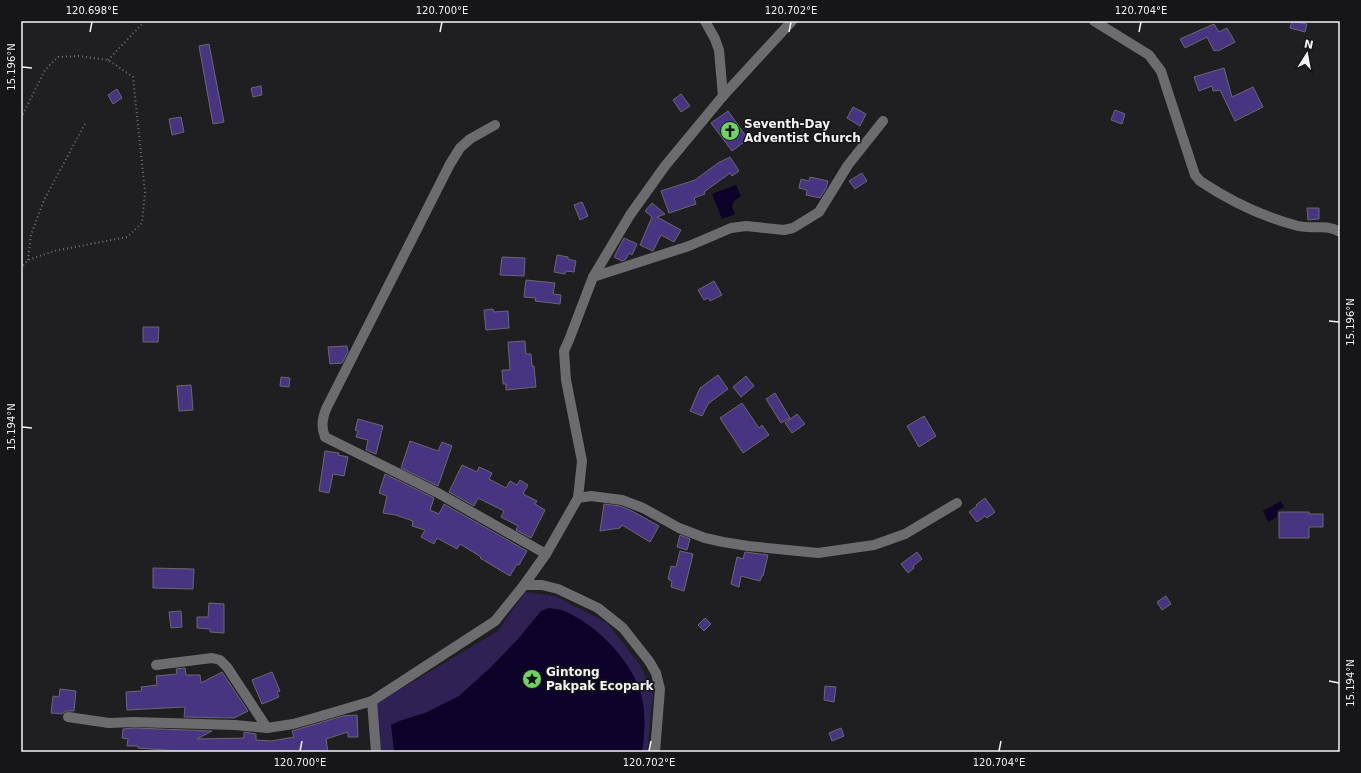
<svg xmlns="http://www.w3.org/2000/svg" width="1361" height="773" font-family="'DejaVu Sans',sans-serif">
<style>
.green{fill:#2e2254}
.water{fill:#0d0227}
.building{fill:#483582;stroke:#69686d}
.lines{fill:none;stroke-linecap:round;stroke-linejoin:round}
.path{stroke:#727275;stroke-width:2;stroke-dasharray:1 3;stroke-linecap:butt}
.minor{stroke:#6c6c6e;stroke-width:10}
.ticks{fill:none;stroke:#f3f3f6;stroke-width:1.5}
.labels{text-anchor:middle;dominant-baseline:central;stroke-width:3;stroke-linejoin:round;paint-order:stroke}
.poi-label{font-size:12px;font-weight:bold;fill:#f3f3f6;stroke:#161619;text-anchor:start}
.neatline{fill:none;stroke:#f3f3f6;stroke-width:1.5}
.ticks-label{font-size:10px;text-anchor:middle;fill:#f3f3f6}
</style>
<rect width="100%" height="100%" fill="#1f1f22"/>
<!-- green -->
<polygon class="green" points="525,592 555,596 607,623 640,665 653,694 647,752 373,752 369,708 498,631"/>
<!-- water -->
<g class="water">
<polygon points="736,185 741,196 734,201 732,207 735,214 722,219 712,194"/>
<polygon points="1281,501 1284,507 1277,511 1277,517 1268,522 1263,511"/>
<path d="M549,608C554,609 559,609 564,611C596,624 632,661 641,694C646,713 645,733 642,752H394L391,725L399,721L425,713L459,696L491,667L518,639L541,611Z"/>
</g>
<!-- building -->
<g class="building">
<polygon points="1292,21 1307,24 1305,32 1290,28"/>
<polygon points="1214,24 1219,32 1227,28 1235,42 1218,51 1217,50 1214,51 1207,37 1185,48 1180,39"/>
<polygon points="209,44 224,122 213,124 199,46"/>
<polygon points="1224,68 1232,97 1253,87 1263,107 1235,121 1220,90 1213,91 1212,86 1199,91 1194,77"/>
<polygon points="261,86 262,95 253,97 251,88"/>
<polygon points="117,89 122,98 113,104 108,95"/>
<polygon points="681,94 690,106 681,112 673,100"/>
<polygon points="853,107 866,114 860,126 847,118"/>
<polygon points="1115,110 1125,114 1122,124 1111,120"/>
<polygon points="728,111 748,139 732,151 711,123"/>
<polygon points="181,117 184,132 172,135 169,119"/>
<polygon points="730,157 739,171 732,176 730,173 704,192 705,194 694,198 696,204 669,213 661,191 695,180 718,163"/>
<polygon points="862,173 867,181 855,189 849,181"/>
<polygon points="810,177 828,181 826,188 820,198 806,195 807,190 799,188 801,179 809,181"/>
<polygon points="582,202 588,216 580,220 574,205"/>
<polygon points="652,203 665,214 657,217 681,230 674,242 661,235 653,251 640,245 652,217 645,211"/>
<polygon points="1307,208 1319,208 1319,219 1308,220"/>
<polygon points="624,238 637,244 632,255 629,253 626,259 622,261 614,257"/>
<polygon points="557,255 568,257 568,259 576,261 574,272 566,271 565,274 554,272"/>
<polygon points="502,257 525,258 524,276 500,275"/>
<polygon points="526,280 555,283 553,294 561,295 560,304 535,301 536,298 524,297"/>
<polygon points="714,281 722,295 710,301 708,298 704,300 698,290"/>
<polygon points="493,309 494,312 508,311 509,328 486,330 484,310"/>
<polygon points="143,327 159,327 158,342 143,342"/>
<polygon points="525,341 526,354 531,354 532,366 534,366 536,387 506,390 506,384 503,384 502,370 510,370 508,342"/>
<polygon points="347,346 348,352 342,363 330,364 328,347"/>
<polygon points="718,375 728,389 709,403 709,402 702,416 690,411 700,388"/>
<polygon points="746,376 754,386 741,397 733,387"/>
<polygon points="281,377 290,378 289,387 280,386"/>
<polygon points="191,385 193,410 179,411 177,386"/>
<polygon points="775,393 790,418 781,423 766,399"/>
<polygon points="742,403 759,428 762,425 769,435 743,453 720,418"/>
<polygon points="797,414 805,424 792,433 785,423"/>
<polygon points="924,416 936,436 919,447 907,426"/>
<polygon points="358,419 383,426 376,454 366,450 368,440 356,437 358,431 355,430"/>
<polygon points="410,441 438,451 442,442 452,446 438,486 401,468"/>
<polygon points="325,451 339,453 338,455 348,457 344,476 333,474 329,493 319,491"/>
<polygon points="462,465 477,472 479,467 492,473 489,479 506,488 510,481 517,485 520,480 528,485 523,494 537,501 535,504 545,510 531,538 516,530 518,526 501,517 504,511 478,498 474,506 449,492"/>
<polygon points="385,474 434,498 430,510 439,514 444,504 527,551 519,565 517,564 510,576 480,558 481,557 460,544 457,549 437,538 434,544 421,537 425,530 412,526 413,521 396,515 383,513 387,496 379,493"/>
<polygon points="985,498 995,512 987,518 985,516 977,522 969,512 977,506 976,505"/>
<polygon points="604,504 620,506 632,511 659,526 650,542 622,525 620,528 600,531"/>
<polygon points="1279,512 1309,512 1309,514 1323,514 1323,527 1309,527 1309,538 1279,538"/>
<polygon points="680,535 690,539 687,550 677,547"/>
<polygon points="680,551 693,554 684,591 671,587 672,581 668,579 671,566 676,567"/>
<polygon points="745,552 768,555 763,576 762,576 760,581 741,576 739,587 731,584 737,557 743,559"/>
<polygon points="917,552 922,559 913,566 914,568 908,573 901,564"/>
<polygon points="153,568 194,569 193,589 153,588"/>
<polygon points="1166,596 1171,604 1162,610 1157,602"/>
<polygon points="209,603 224,604 224,633 210,632 210,629 197,628 197,617 208,617"/>
<polygon points="181,611 182,627 171,628 169,612"/>
<polygon points="705,618 711,624 704,631 698,625"/>
<polygon points="185,668 186,675 200,675 201,683 222,672 248,711 234,718 184,717 185,707 127,710 126,692 142,691 141,687 157,685 156,676 177,674 176,669"/>
<polygon points="272,672 280,691 277,692 279,697 262,704 252,680"/>
<polygon points="825,686 836,687 834,702 824,700"/>
<polygon points="60,689 76,691 74,711 66,711 62,714 51,713 53,696 59,697"/>
<polygon points="357,715 358,737 348,737 348,732 326,739 328,752 177,752 177,751 138,748 138,746 127,746 128,739 122,738 123,729 134,728 212,731 197,739 244,738 244,732 256,734 256,740 271,741 294,737 292,731 343,716"/>
<polygon points="841,728 844,736 832,741 829,733"/>
</g>
<g class="lines">
<!-- path -->
<g class="path">
<polyline points="108,60 145,21"/>
<polyline points="21,118 45,70 58,57 79,56 108,60 133,77 145,192 142,223 127,237 54,251 28,260 21,268"/>
<polyline points="28,260 31,235 44,200 86,122"/>
</g>
<!-- minor -->
<g class="minor">
<polyline points="705,21 715,39 719,50 723,96"/>
<path d="M1094,21L1149,55L1161,71L1195,175L1200,181C1230,201 1263,217 1298,226C1314,230 1324,223 1340,232"/>
<path d="M495,125L470,139L460,148L450,164L326,409C322,420 321,426 325,437L438,493L546,554"/>
<polyline points="593,277 689,246 731,228 746,226 784,230 793,228 819,212 848,165 883,121"/>
<polyline points="578,498 591,496 622,500 643,508 679,528 705,538 723,542 748,546 818,553 874,545 905,534 957,503"/>
<polyline points="524,585 542,585 558,589 598,608 623,628 649,661 656,673 660,689 655,752"/>
<polyline points="156,665 212,658 220,660 227,667 267,728"/>
<polyline points="68,717 109,723 134,722 235,725 267,728 293,724 311,719 372,701"/>
<polyline points="376,752 372,701 495,621 524,585 546,554 578,498 582,461 566,380 564,351 569,340 593,277 630,215 665,166 723,96 792,21"/>
</g>
</g>
<!-- ticks -->
<path class="ticks" d="M90,32L92,22M440,32L442,22M789,32L791,22M1139,32L1141,22M22,67L32,68M1329,321L1339,322M22,427L32,428M1329,681L1339,683M300,751L302,741M649,751L651,741M999,751L1001,741"/>
<!-- icons -->
<defs>
<g id="church-disc" transform="scale(1)"><circle r="9.5" fill="#6ed360" stroke="#161619"/><path d="M-1.2-6h2.4v3.5h3.3v2.4h-3.3V6h-2.4V-.1h-3.3v-2.4h3.3Z" fill="#111"/></g>
<g id="sight-disc" transform="scale(1)"><circle r="9.5" fill="#6ed360" stroke="#161619"/><path d="M0-6L1.8-2.2L6-1.7L2.9 1.2L3.7 5.4L0 3.3L-3.7 5.4L-2.9 1.2L-6-1.7L-1.8-2.2Z" fill="#111"/></g>
</defs>
<g fill-rule="evenodd">
<use href="#church-disc" x="730" y="131"/>
<use href="#sight-disc" x="532" y="679"/>
</g>
<g class="labels">
<!-- poi labels -->
<g class="poi-label">
<text x="744" y="124">Seventh-Day<tspan x="744" dy="14">Adventist Church</tspan></text>
<text x="546" y="672">Gintong<tspan x="546" dy="14">Pakpak Ecopark</tspan></text>
</g>
</g>
<!-- border -->
<rect width="1361" height="773" fill="none" stroke="#161619" stroke-width="44"/>
<!-- north arrow -->
<g transform="translate(1307 54) rotate(11)" stroke="#161619" stroke-width="3" paint-order="stroke">
<path d="M0-3L7 15L0 10L-7 15Z" fill="#f3f3f6"/>
<text y="-6" font-size="11" font-weight="bold" text-anchor="middle" fill="#f3f3f6">N</text>
</g>
<rect x="22" y="22" width="1317" height="729" class="neatline"/>
<g class="ticks-label">
<text x="92" y="14">120.698°E</text>
<text x="442" y="14">120.700°E</text>
<text x="791" y="14">120.702°E</text>
<text x="1141" y="14">120.704°E</text>
<text transform="translate(11 67) rotate(-90)" y="4">15.196°N</text>
<text transform="translate(1350 322) rotate(-90)" y="4">15.196°N</text>
<text transform="translate(11 427) rotate(-90)" y="4">15.194°N</text>
<text transform="translate(1350 683) rotate(-90)" y="4">15.194°N</text>
<text x="300" y="766">120.700°E</text>
<text x="649" y="766">120.702°E</text>
<text x="999" y="766">120.704°E</text>
</g>
</svg>
